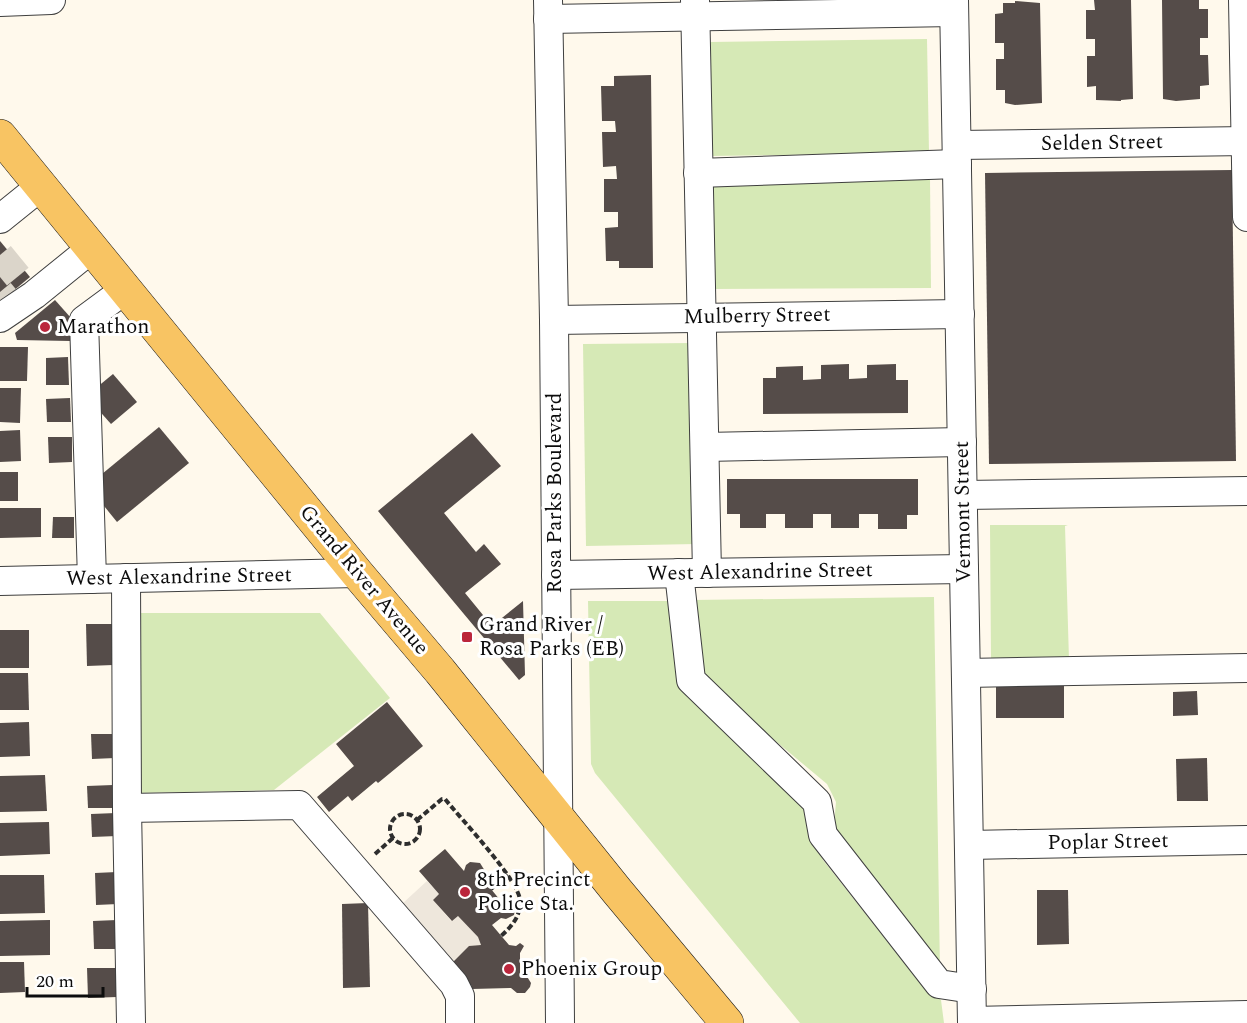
<svg xmlns="http://www.w3.org/2000/svg" width="1247" height="1023" font-family="Spectral,serif">
<style>
.green{fill:#d6e9b6}
.plaza{fill:#eee7dc}
.building{fill:#554c49}
.lines{fill:none;stroke-linecap:round;stroke-linejoin:round}
.minor-tunnel{stroke:#dbd5ca;stroke-width:28;stroke-dasharray:28 14;stroke-linecap:butt}
.minor-casing{stroke:#3f3f3f;stroke-width:30}
.major-casing{stroke:#1d1d1d;stroke-width:34}
.path{stroke:#2e2e2e;stroke-width:4;stroke-dasharray:6 3;stroke-linecap:butt}
.minor{stroke:#fff;stroke-width:28}
.major{stroke:#f8c463;stroke-width:33}
.poi-dot{fill:#bb263c;stroke:#fff;stroke-width:2}
.labels{text-anchor:middle;dominant-baseline:central;stroke-width:6;stroke-linejoin:round;paint-order:stroke}
.street-label{font-size:21px;fill:#0c0c0c;stroke:#fff}
.poi-label{font-size:21px;fill:#0c0c0c;stroke:#fff;text-anchor:start}
</style>
<rect width="100%" height="100%" fill="#fff9ec"/>
<!-- green -->
<g class="green">
<polygon points="927,39 929,153 710,156 709,42"/>
<polygon points="930,177 931,288 712,289 711,178"/>
<polygon points="693,343 697,544 586,546 583,344"/>
<polygon points="990,525 1068,525 1065,526 1069,660 991,661"/>
<polygon points="934,597 940,971 833,835 836,802 827,784 699,677 693,600"/>
<polygon points="588,601 674,601 687,690 806,804 810,829 823,860 923,987 941,1000 944,1023 800,1023 595,773 591,764"/>
<polygon points="136,613 320,613 390,698 274,790 138,793"/>
</g>
<!-- plaza -->
<polygon class="plaza" points="427,881 439,894 433,900 451,921 458,916 478,937 481,945 470,946 452,962 402,904"/>
<!-- building -->
<g class="building">
<polygon points="1094,0 1131,0 1133,99 1121,100 1121,101 1096,100 1096,86 1087,87 1087,56 1095,56 1095,39 1086,39 1086,10 1095,10"/>
<polygon points="1162,0 1199,0 1199,9 1208,9 1208,38 1200,38 1200,55 1208,55 1209,85 1200,86 1200,99 1176,101 1163,99"/>
<polygon points="1015,1 1040,3 1042,103 1015,105 1005,103 1005,90 996,90 996,59 1004,59 1004,43 995,43 995,14 1003,13 1003,3 1015,3"/>
<polygon points="651,75 653,268 619,268 619,261 606,261 605,228 618,227 618,212 604,212 604,179 617,179 616,166 603,167 602,132 616,132 615,121 602,121 601,86 614,86 614,76"/>
<polygon points="1232,170 1236,461 989,464 985,173"/>
<polygon points="0,241 30,277 0,302"/>
<polygon points="55,300 71,318 70,341 17,340 15,333"/>
<polygon points="0,347 28,347 27,381 0,381"/>
<polygon points="68,357 69,385 46,385 46,358"/>
<polygon points="849,364 849,379 867,378 867,365 896,364 896,380 908,380 908,413 763,414 763,378 776,378 776,367 803,366 803,380 821,379 821,365"/>
<polygon points="113,374 137,402 111,424 95,406 96,388"/>
<polygon points="0,388 21,388 20,423 0,422"/>
<polygon points="70,398 71,422 47,422 46,399"/>
<polygon points="159,427 189,463 117,522 100,501 102,474"/>
<polygon points="20,430 21,461 0,462 0,431"/>
<polygon points="472,433 501,466 444,513 476,552 484,544 501,564 465,593 492,626 523,601 525,675 519,680 378,511"/>
<polygon points="48,437 72,437 72,462 49,463"/>
<rect x="0" y="472" width="18" height="29"/>
<polygon points="727,479 918,479 918,515 907,515 907,529 878,529 878,514 859,514 859,528 831,528 831,514 813,514 813,528 785,528 785,514 766,514 766,528 740,528 740,514 727,514"/>
<polygon points="0,508 41,508 41,537 0,538"/>
<polygon points="53,517 74,517 74,538 52,538"/>
<polygon points="86,624 112,624 113,665 87,666"/>
<rect x="0" y="630" width="29" height="38"/>
<polygon points="0,673 28,673 29,710 0,710"/>
<polygon points="1064,682 1064,718 996,718 996,683"/>
<polygon points="1197,691 1198,715 1173,716 1173,692"/>
<polygon points="387,702 423,746 378,783 376,781 352,801 348,796 329,812 317,797 354,766 336,744"/>
<polygon points="29,722 30,756 0,757 0,723"/>
<polygon points="91,734 114,734 115,758 92,759"/>
<polygon points="1207,758 1208,801 1177,801 1176,759"/>
<polygon points="45,775 47,811 0,812 0,776"/>
<polygon points="113,785 114,808 88,808 87,786"/>
<polygon points="116,813 117,836 92,837 91,814"/>
<polygon points="49,822 50,854 0,856 0,823"/>
<polygon points="445,849 464,871 466,865 470,862 480,863 485,871 482,878 500,900 508,898 516,904 514,915 506,919 501,918 492,925 509,945 516,946 520,943 524,946 520,953 520,973 526,975 531,983 530,987 525,993 517,993 511,988 472,989 471,985 468,987 450,965 469,946 481,945 478,937 458,916 452,921 433,900 439,894 419,871"/>
<polygon points="117,872 118,904 96,905 95,873"/>
<polygon points="0,875 44,875 45,913 0,914"/>
<polygon points="1037,890 1068,890 1069,944 1037,945"/>
<polygon points="368,903 370,987 343,988 342,904"/>
<polygon points="50,920 50,955 0,956 0,921"/>
<polygon points="117,920 117,949 94,949 93,921"/>
<polygon points="0,962 24,962 25,992 0,993"/>
<polygon points="87,968 117,968 117,997 88,998"/>
</g>
<g class="lines">
<!-- minor-tunnel -->
<g class="minor-tunnel">
<polyline points="0,255 23,283"/>
<polyline points="0,292 5,298"/>
</g>
<!-- minor casing -->
<g class="minor-casing">
<g id="minor">
<polyline points="548,0 554,320 560,1023"/>
<polyline points="695,0 707,573"/>
<polyline points="954,0 972,1023"/>
<polyline points="1243,0 1247,217"/>
<polyline points="0,2 51,0"/>
<polyline points="548,19 954,12"/>
<polyline points="957,145 1247,141"/>
<polyline points="698,173 957,164"/>
<polyline points="0,219 41,186"/>
<polyline points="0,318 34,295 92,248"/>
<polyline points="554,320 960,314"/>
<polyline points="705,447 962,442"/>
<polyline points="963,495 1247,491"/>
<polyline points="679,573 691,680 817,802 823,835 939,984 972,989"/>
<polyline points="556,575 964,569"/>
<polyline points="126,578 127,808 131,1023"/>
<polyline points="92,579 84,320 126,289"/>
<polyline points="0,581 357,573"/>
<polyline points="966,673 1247,668"/>
<polyline points="127,808 299,805 454,984 460,996 460,1023"/>
<polyline points="969,845 1247,840"/>
<polyline points="972,1021 1247,1015"/>
</g>
</g>
<!-- major casing -->
<g class="major-casing">
<polyline id="major" points="0,136 357,573 440,671 617,891 727,1023"/>
</g>
<!-- path -->
<g class="path">
<circle cx="405" cy="829" r="15"/>
<path d="M417,820L442,799H445C461,819 518,879 520,900C521,916 512,926 501,936"/>
<polyline points="375,854 393,838"/>
<polyline points="491,889 508,875"/>
</g>
<!-- minor -->
<use href="#minor" class="minor"/>
<!-- major -->
<use href="#major" class="major"/>
</g>
<!-- markers -->
<g class="poi-dot">
<circle cx="45" cy="327" r="6"/>
<rect x="461" y="631" width="12" height="12" rx="3"/>
<circle cx="465" cy="892" r="6"/>
<circle cx="509" cy="969" r="6"/>
</g>
<g class="labels">
<!-- street labels -->
<g class="street-label">
<text transform="translate(1102 143) rotate(-1)">Selden Street</text>
<text transform="translate(757 316) rotate(-1)">Mulberry Street</text>
<text transform="translate(555 493) rotate(-90)">Rosa Parks Boulevard</text>
<text transform="translate(963 512) rotate(-91)">Vermont Street</text>
<text transform="translate(760 572) rotate(-1)">West Alexandrine Street</text>
<text transform="translate(179 577) rotate(-1)">West Alexandrine Street</text>
<text transform="translate(364 580) rotate(50)">Grand River Avenue</text>
<text transform="translate(1108 842) rotate(-1)">Poplar Street</text>
</g>
<!-- poi labels -->
<g class="poi-label">
<text x="57" y="327">Marathon</text>
<text x="479" y="625">Grand River /<tspan x="479" dy="24">Rosa Parks (EB)</tspan></text>
<text x="477" y="880">8th Precinct<tspan x="477" dy="24">Police Sta.</tspan></text>
<text x="521" y="969">Phoenix Group</text>
</g>
</g>
<!-- scale -->
<path d="M27 987v9h76v-9" fill="none" stroke="#0c0c0c" stroke-width="3"/>
<text x="36" y="987" font-size="18" fill="#0c0c0c" stroke="#ffffff" stroke-width="4.5" paint-order="stroke">20 m</text>
</svg>
